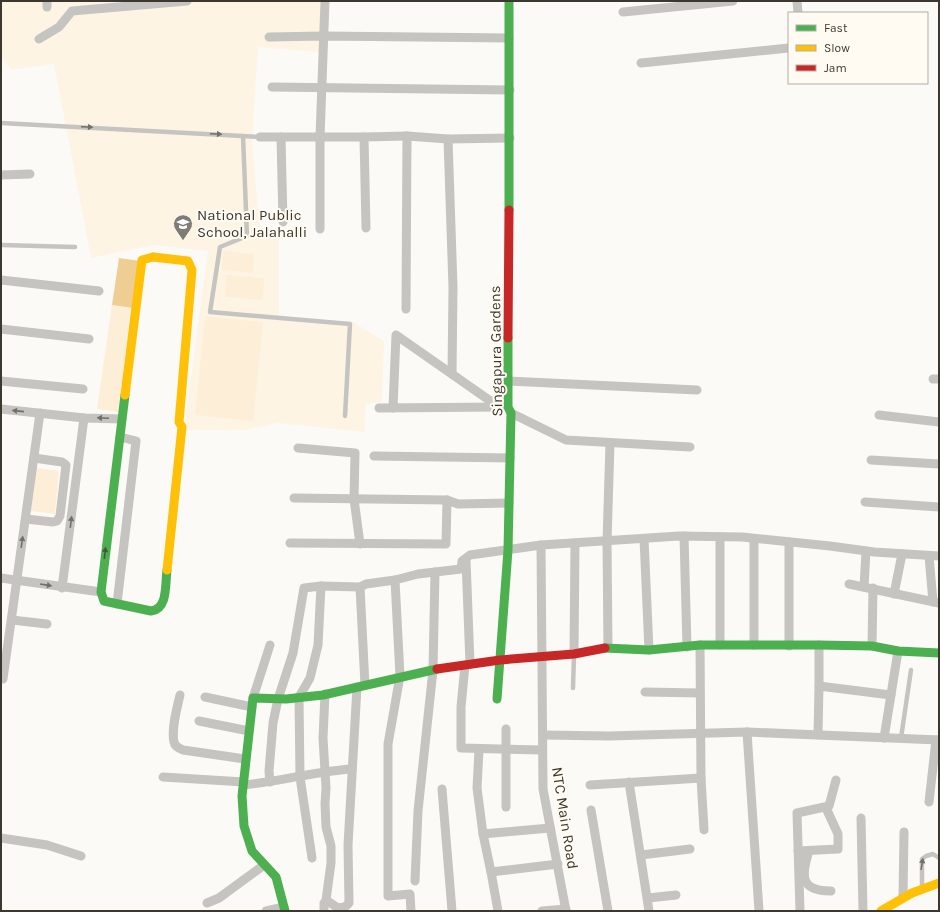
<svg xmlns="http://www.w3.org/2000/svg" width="940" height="912" font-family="Karla,sans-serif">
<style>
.built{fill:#fdf4e4}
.green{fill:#fdefd7}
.water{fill:#eece92}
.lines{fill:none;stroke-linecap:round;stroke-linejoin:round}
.lane{stroke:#c5c4c0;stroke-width:4.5}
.street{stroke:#c5c4c0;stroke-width:9}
.fast{stroke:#4caf50;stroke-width:9}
.slow{stroke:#ffc107;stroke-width:9}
.jam{stroke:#c62828;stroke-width:9}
.oneway{fill:#73706a}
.oneway2{fill:#415c3a}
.labels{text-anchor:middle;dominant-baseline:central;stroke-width:4;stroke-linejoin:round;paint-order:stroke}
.poi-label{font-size:15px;fill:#3c3830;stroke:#fffbf3;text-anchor:start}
.street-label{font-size:15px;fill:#3c3830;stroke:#fffbf3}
</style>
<rect width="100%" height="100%" fill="#fcfaf6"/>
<!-- built -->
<polygon class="built" points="1,1 320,1 320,52 258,47 252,143 260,235 279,237 279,317 353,322 384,341 382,402 366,404 364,432 278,423 244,430 184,430 208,251 153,245 91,258 54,64 11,70 1,57"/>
<!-- green -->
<g class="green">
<polygon points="223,251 254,254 253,273 222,270"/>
<polygon points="226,275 264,278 263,300 225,297"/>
<polygon points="112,305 133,308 120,412 97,409"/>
<polygon points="205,316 263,322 253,421 195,415"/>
<polygon points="36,468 59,471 55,514 31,511"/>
</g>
<!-- water -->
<polygon class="water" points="119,258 140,261 133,308 112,305"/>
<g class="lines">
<!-- lane -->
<g class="lane">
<polyline points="1,123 260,137"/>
<polyline points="243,136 247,236 220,247 210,312 350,324 345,416"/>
<polyline points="1,245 75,247"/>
<polyline points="573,688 574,655"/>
<polyline points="901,738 911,670"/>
<polyline points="922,887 922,859 926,856 933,854 939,858"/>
</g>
<!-- street -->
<g class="street">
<polyline points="47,1 47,7"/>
<polyline points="797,1 798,13"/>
<polyline points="623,12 733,1"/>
<polyline points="269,37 324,36 509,38"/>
<polyline points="39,39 59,27 72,11 187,1"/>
<polyline points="641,63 789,48"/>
<polyline points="272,87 510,90"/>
<polyline points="260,137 281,137"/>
<polyline points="1,175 30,174"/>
<polyline points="283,222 281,137 320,137 325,1"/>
<polyline points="366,228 364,137 407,136"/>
<polyline points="320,229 320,137 364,137"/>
<polyline points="1,280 99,291"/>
<polyline points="406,309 407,136 448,139"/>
<polyline points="1,329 89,339"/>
<polyline points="452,374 453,287 448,139 510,138"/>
<polyline points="933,379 939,379"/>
<polyline points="1,381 83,389"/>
<polyline points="508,381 697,390"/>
<polyline points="379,408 499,407"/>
<polyline points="393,408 396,335 499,407"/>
<polyline points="1,409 84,418 122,419"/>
<polyline points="511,413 566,440 690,447"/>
<polyline points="879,415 939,422"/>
<polyline points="298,448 355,453 354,499 360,544"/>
<polyline points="374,456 510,458"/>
<polyline points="871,460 939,464"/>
<polyline points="294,498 447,500 458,504 509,503"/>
<polyline points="865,502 939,507"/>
<polyline points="26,519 53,522 57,521 60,516 66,465 62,462 34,458"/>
<polyline points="684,536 687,647"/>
<polyline points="720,537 720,645"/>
<polyline points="644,539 649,650"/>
<polyline points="290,543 446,544 447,500"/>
<polyline points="541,545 543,789 566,911"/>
<polyline points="929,556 933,602"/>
<polyline points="466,560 470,664"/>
<polyline points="1,578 101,592"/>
<polyline points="849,584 939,603"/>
<polyline points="360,587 365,685"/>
<polyline points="864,587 866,551"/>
<polyline points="62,588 84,418"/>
<polyline points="894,594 902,554"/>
<polyline points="117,604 136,441 120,437"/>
<polyline points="12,620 47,624"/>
<polyline points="700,645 701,778"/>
<polyline points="754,645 754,539"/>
<polyline points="789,646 789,542"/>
<polyline points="872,646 873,588"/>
<polyline points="608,648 607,542 610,443"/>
<polyline points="574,654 575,543"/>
<polyline points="465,665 461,707 461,748 542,750"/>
<polyline points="3,679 40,413"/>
<polyline points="819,686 819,645"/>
<polyline points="645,692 700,693"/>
<polyline points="325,694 323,738 326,788 325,804 326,827 331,846 331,863 326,900 338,908 345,907 349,903 348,845 357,687"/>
<path d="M180,695C177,708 171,729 174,742C175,747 179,748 183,750L245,759"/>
<polyline points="205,697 252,707"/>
<polyline points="253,698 270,645"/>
<polyline points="199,721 249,731"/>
<polyline points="506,729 506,807"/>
<polyline points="747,732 759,911"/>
<polyline points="543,735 609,736 747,732 939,740"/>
<polyline points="818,735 819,686 891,695"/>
<polyline points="884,738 898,651"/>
<polyline points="479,750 477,788 483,834 491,872 558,864"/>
<polyline points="163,777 244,782"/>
<polyline points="270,782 269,771 273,723 278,699 293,653 304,588 321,586 360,587 366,584 395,580"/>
<polyline points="629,782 649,911"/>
<path d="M243,785C280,782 315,771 352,769"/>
<polyline points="590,785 701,778 704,830"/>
<polyline points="442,789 452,911"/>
<polyline points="929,802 936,740"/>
<polyline points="591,810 608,911"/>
<polyline points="861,818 863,911"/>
<polyline points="483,834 550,828"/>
<polyline points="1,838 47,845 81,856"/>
<polyline points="798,851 838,849 838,834 826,808"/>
<path d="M809,851C801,876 800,891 831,891"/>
<polyline points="641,855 690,849"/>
<polyline points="312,858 300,777 299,697 310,678 318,645 321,586"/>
<polyline points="491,872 498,911"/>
<polyline points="415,881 418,811 433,670 435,572"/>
<polyline points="648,898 676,895"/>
<polyline points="903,898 904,832"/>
<polyline points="207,903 219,898 264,865"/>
<polyline points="324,903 324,911"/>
<polyline points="266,911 284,907"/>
<polyline points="411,911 410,894 388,896 388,744 400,676 395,580 418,574 461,569 462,561 470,555 541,545 679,536 742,537 830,546 874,552 939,556"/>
<polyline points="542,911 566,909"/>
<polyline points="800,911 797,813 829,806 836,780"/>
</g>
<!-- fast -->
<g class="fast">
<polyline points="509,1 509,210"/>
<path d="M125,395L101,592L104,601L151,611C168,609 165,585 167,570"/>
<polyline points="605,648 649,650 700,645 819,645 872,646 898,651 939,653"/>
<polyline points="497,699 508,550 511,413 508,407 508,338"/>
<polyline points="285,911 276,877 252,851 244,826 242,796 253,698 286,699 323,695 437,669"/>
</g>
<!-- slow -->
<g class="slow">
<polyline points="153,257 188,261 192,270 179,422 182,427 167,570"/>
<polyline points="125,395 142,260 153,257"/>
<polyline points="881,911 912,893 939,883"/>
</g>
<!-- jam -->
<g class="jam">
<polyline points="508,338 509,210"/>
<polyline points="437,669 500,660 574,654 605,648"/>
</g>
</g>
<!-- one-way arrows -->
<defs><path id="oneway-solid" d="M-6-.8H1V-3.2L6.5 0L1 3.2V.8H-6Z"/></defs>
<g class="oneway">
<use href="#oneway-solid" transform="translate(87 127) rotate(3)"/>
<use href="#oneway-solid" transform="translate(216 134) rotate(3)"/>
<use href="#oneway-solid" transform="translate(18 411) rotate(-174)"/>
<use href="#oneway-solid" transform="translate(103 418) rotate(-178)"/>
<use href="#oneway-solid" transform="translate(71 522) rotate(-83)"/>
<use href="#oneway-solid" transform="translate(22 542) rotate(-82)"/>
<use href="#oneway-solid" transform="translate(46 585) rotate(9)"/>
<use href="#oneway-solid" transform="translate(922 864) rotate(-81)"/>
</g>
<use class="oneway2" href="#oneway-solid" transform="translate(105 553) rotate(-83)"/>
<!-- icons -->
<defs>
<g id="school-pin" transform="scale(1)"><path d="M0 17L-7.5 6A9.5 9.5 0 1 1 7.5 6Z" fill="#7f7c75" stroke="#fffbf3"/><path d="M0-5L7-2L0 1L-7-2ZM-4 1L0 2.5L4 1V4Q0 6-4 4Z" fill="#fff"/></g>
</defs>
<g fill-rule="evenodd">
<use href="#school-pin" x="183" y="224"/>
</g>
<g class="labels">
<!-- poi labels -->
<g class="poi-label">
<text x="197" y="215">National Public<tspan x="197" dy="17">School, Jalahalli</tspan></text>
</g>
<!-- street labels -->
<g class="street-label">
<text transform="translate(496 351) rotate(-91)">Singapura Gardens</text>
<text transform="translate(565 818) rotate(81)">NTC Main Road</text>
</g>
</g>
<!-- border -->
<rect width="940" height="912" fill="none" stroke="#3c3830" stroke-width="4"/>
<!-- legend -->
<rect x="788" y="12" width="140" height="72" fill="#fffbf3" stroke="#b1ada5"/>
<rect x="796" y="25" width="20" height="6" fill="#4caf50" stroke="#b1ada5"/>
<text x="824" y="32" font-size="12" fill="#3c3830">Fast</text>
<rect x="796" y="45" width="20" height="6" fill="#ffc107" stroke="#b1ada5"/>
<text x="824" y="52" font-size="12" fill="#3c3830">Slow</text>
<rect x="796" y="65" width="20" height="6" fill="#c62828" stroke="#b1ada5"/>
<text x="824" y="72" font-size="12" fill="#3c3830">Jam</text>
</svg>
